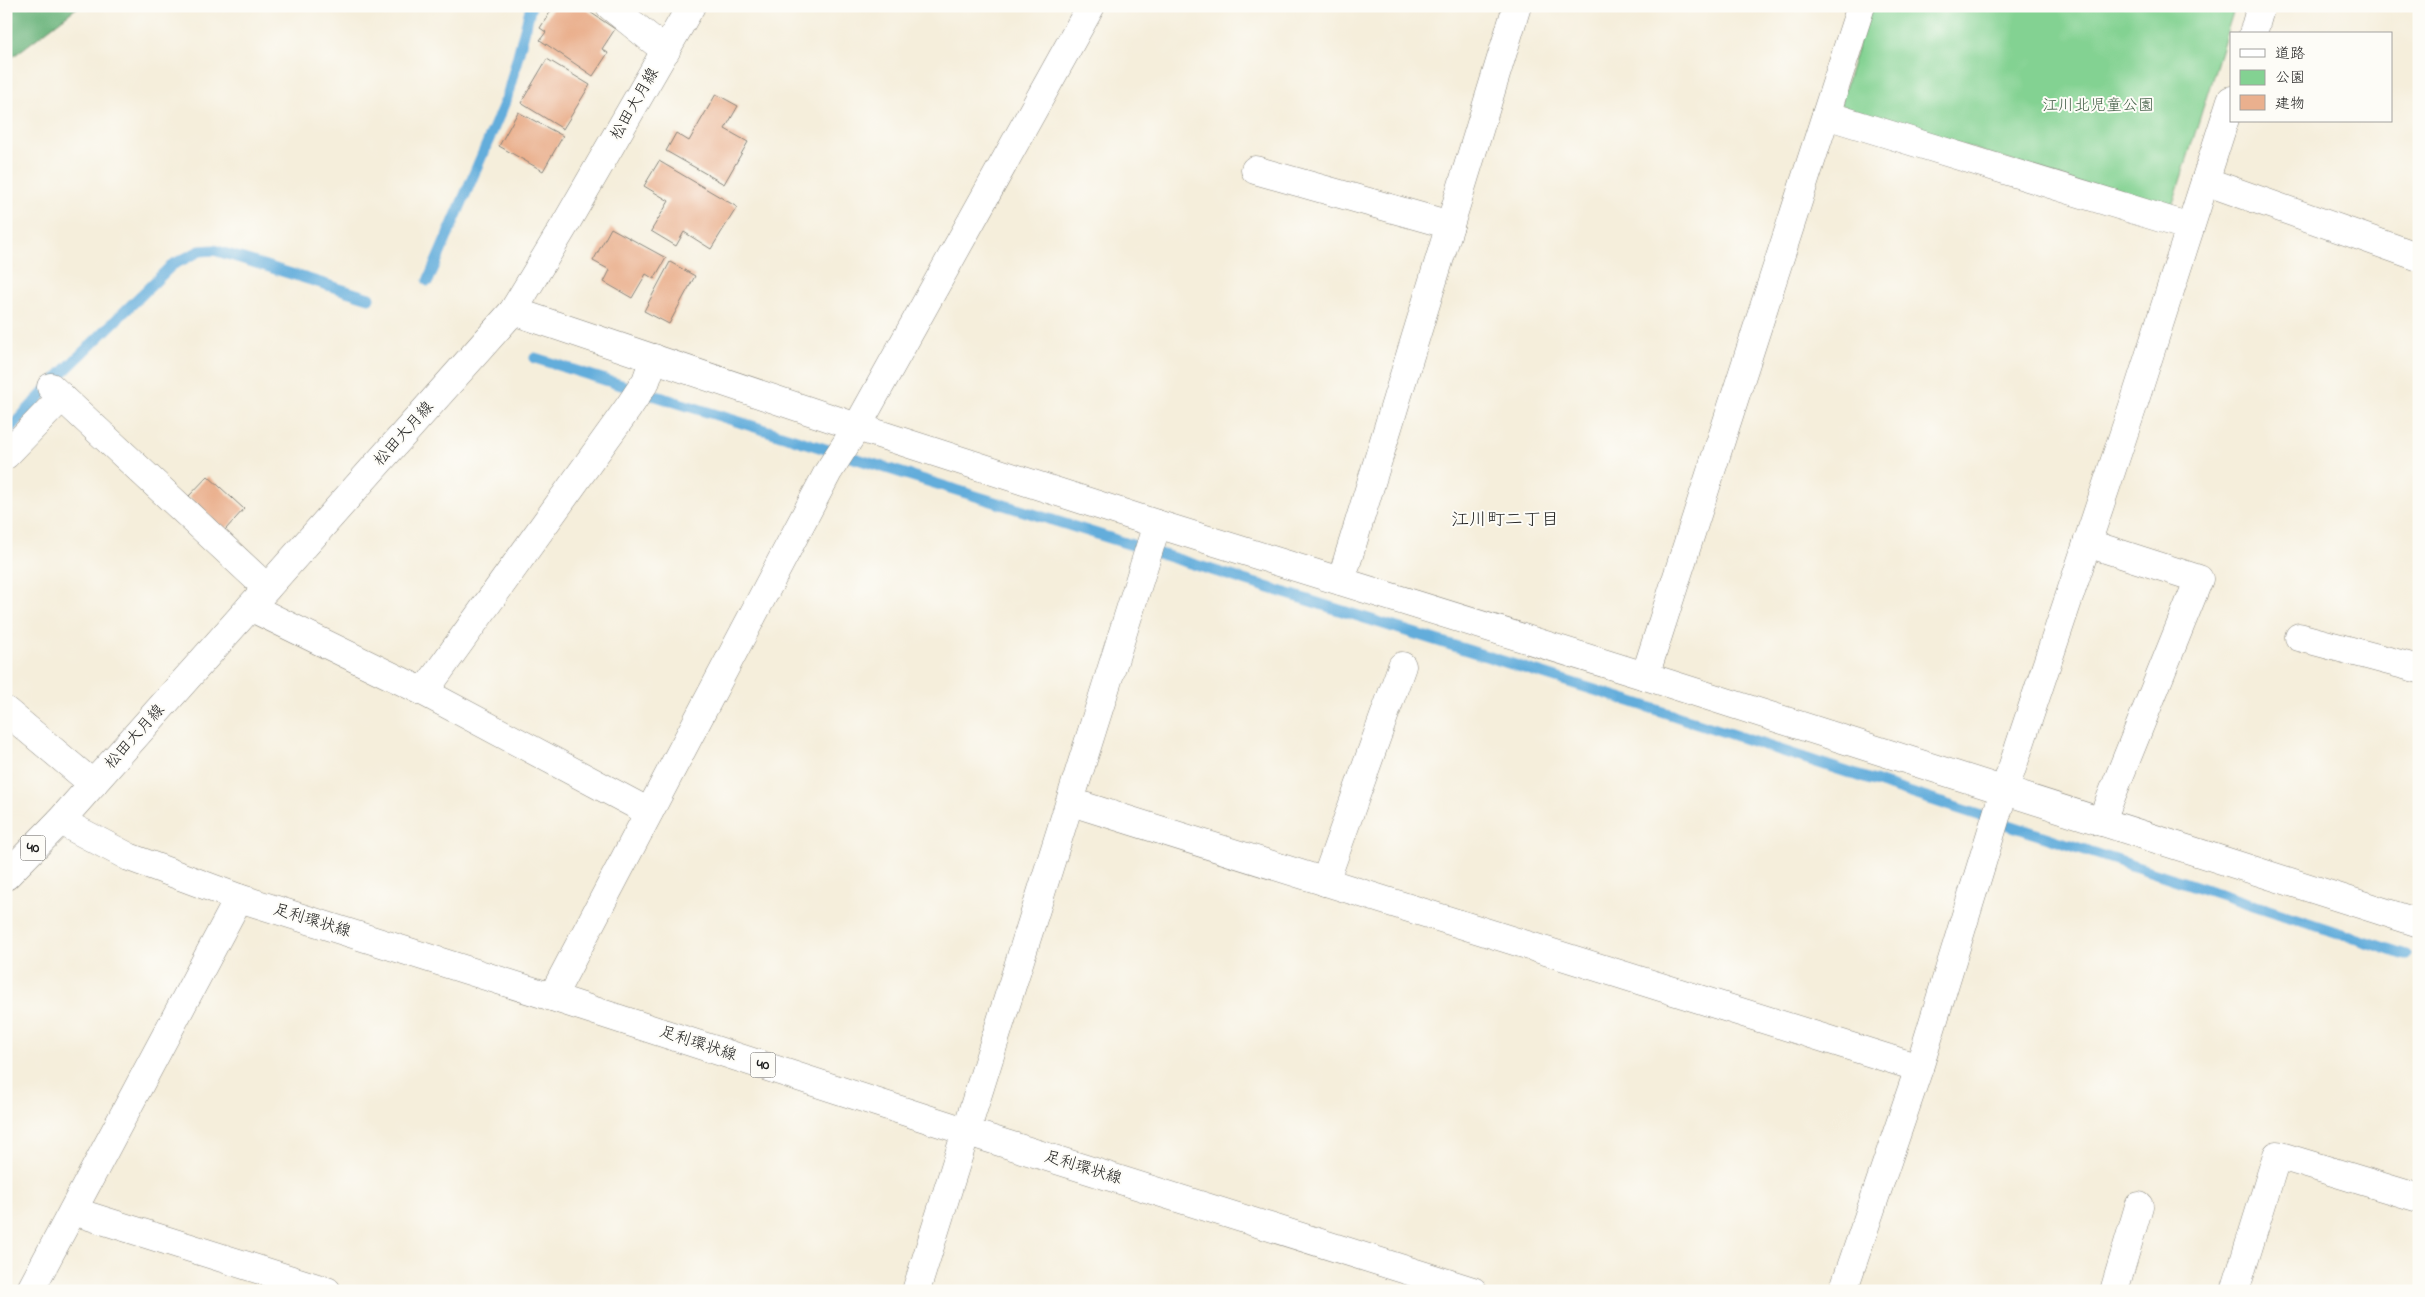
<svg xmlns="http://www.w3.org/2000/svg" width="2425" height="1297" font-family="'Indie Flower','Klee One',sans-serif">
<style>
.green{fill:#83d292;stroke:#507757}
.forest{fill:#6ab47c;stroke:#43684c}
.lines{fill:none;stroke-linecap:round;stroke-linejoin:round}
.stream{stroke:#63addb;stroke-width:11}
.building{fill:#eab08e}
.street-casing{stroke:#88857c;stroke-width:29}
.secondary-casing{stroke:#88857c;stroke-width:29}
.primary-casing{stroke:#88857c;stroke-width:29}
.street{stroke:#fff;stroke-width:28}
.secondary{stroke:#fff;stroke-width:28}
.primary{stroke:#fff;stroke-width:28}
.labels{text-anchor:middle;dominant-baseline:central;stroke-width:4;stroke-linejoin:round;paint-order:stroke}
.shield{fill:#fdfcf7;stroke:#605f5e;stroke-width:1}
.shield-label{font-size:15px;font-weight:bold;fill:#1c1c1c}
.street-label{font-size:16px;fill:#1c1c1c;stroke:#fdfcf7}
.park-label{font-size:16px;fill:#405c45;stroke:#fdfcf7}
.neighbourhood-label{font-size:18px;fill:#1c1c1c;stroke:#fdfcf7}
</style>
<rect width="100%" height="100%" fill="#fdfcf7"/>
<filter id="ink" filterUnits="userSpaceOnUse"><feTurbulence type="fractalNoise" baseFrequency=".02" numOctaves="2"/><feDisplacementMap in="SourceGraphic" scale="10" xChannelSelector="R" yChannelSelector="G"/><feConvolveMatrix kernelMatrix="1 2 1 2 8 2 1 2 1" color-interpolation-filters="sRGB"/></filter>
<filter id="wash" filterUnits="userSpaceOnUse"><feTurbulence type="fractalNoise" baseFrequency=".0096" numOctaves="4" result="noise"/><feDisplacementMap in="SourceGraphic" scale="20" xChannelSelector="R" yChannelSelector="G"/><feGaussianBlur stdDeviation="1.12" result="paint"/><feColorMatrix in="noise" values="0 0 0 0 0 0 0 0 0 0 0 0 0 0 0 0 0 1.4 0 .05"/><feComposite in="paint" operator="in"/></filter>
<g filter="url(#wash)">
<rect width="100%" height="100%" fill="#f5eedb"/>
<!-- green -->
<polygon class="green" points="1870,6 2235,6 2170,213 1840,105"/>
<!-- forest -->
<polygon class="forest" points="6,6 79,6 6,62"/>
<g class="lines">
<!-- stream -->
<g class="stream">
<polyline points="428,281 507,97 531,6"/>
<polyline points="535,358 1633,702 2406,955"/>
<polyline points="6,433 58,377 172,265 200,251 214,250 369,298"/>
</g>
</g>
<g id="blocks">
<!-- building -->
<g class="building">
<polygon points="554,6 581,6 615,29 602,49 608,53 593,76 540,40 546,32 540,28"/>
<polygon points="547,59 590,85 563,129 521,103"/>
<polygon points="716,94 738,106 725,129 748,142 724,184 666,151 676,133 689,141"/>
<polygon points="518,112 563,136 543,171 499,146"/>
<polygon points="659,161 737,207 711,249 684,232 676,246 651,231 669,201 644,186"/>
<polygon points="611,228 666,258 654,279 646,274 632,298 604,282 610,270 593,261"/>
<polygon points="670,262 695,276 669,324 644,311"/>
<polygon points="208,476 244,509 225,530 189,496"/>
</g>
</g>
</g>
<g filter="url(#ink)">
<use href="#blocks" fill-opacity="0" stroke="#88857c" stroke-width="1"/>
<g class="lines">
<!-- street casing -->
<g class="street-casing">
<g id="street">
<polyline points="610,6 666,51"/>
<polyline points="2253,34 2261,6"/>
<polyline points="1826,115 2190,227"/>
<polyline points="1255,170 1450,225"/>
<polyline points="2205,181 2419,257"/>
<polyline points="513,311 857,427 1157,524 1645,676 2419,923"/>
<polyline points="51,387 267,588"/>
<polyline points="6,455 62,397"/>
<polyline points="2087,543 2199,579 2101,822"/>
<polyline points="1341,581 1517,6"/>
<polyline points="250,607 424,692 649,812"/>
<polyline points="2299,637 2419,669"/>
<polyline points="1645,676 1861,6"/>
<polyline points="424,692 628,408 646,381 654,358"/>
<polyline points="6,711 93,784"/>
<polyline points="1071,802 1919,1068"/>
<polyline points="1325,882 1402,666"/>
<polyline points="552,997 828,472 857,427 1091,6"/>
<polyline points="73,1211 327,1291"/>
<polyline points="30,1291 239,898"/>
<polyline points="916,1291 1157,524"/>
<polyline points="1843,1291 1919,1068 1999,807 2134,403 2231,100"/>
<polyline points="2114,1291 2139,1206"/>
<polyline points="2235,1291 2277,1155 2419,1198"/>
</g>
</g>
<!-- secondary casing -->
<g class="secondary-casing">
<polyline id="secondary" points="60,821 513,311 566,223 691,6"/>
</g>
<!-- primary casing -->
<g class="primary-casing">
<polyline id="primary" points="6,876 60,821 129,857 239,898 552,997 968,1132 1473,1291"/>
</g>
<!-- street -->
<use href="#street" class="street"/>
<!-- secondary -->
<use href="#secondary" class="secondary"/>
<!-- primary -->
<use href="#primary" class="primary"/>
</g>
</g>
<g class="labels">
<!-- shield labels -->
<g class="shield">
<rect x="20.5" y="835.5" width="25" height="25" rx="4"/>
<rect x="750.5" y="1052.5" width="25" height="25" rx="4"/>
</g>
<g class="shield-label">
<text x="33" y="848">40</text>
<text x="763" y="1065">40</text>
</g>
<!-- street labels -->
<g class="street-label">
<text transform="translate(635 104) rotate(-60)">松田大月線</text>
<text transform="translate(404 434) rotate(-48)">松田大月線</text>
<text transform="translate(135 737) rotate(-48)">松田大月線</text>
<text transform="translate(312 921) rotate(17)">足利環状線</text>
<text transform="translate(698 1044) rotate(18)">足利環状線</text>
<text transform="translate(1083 1168) rotate(17)">足利環状線</text>
</g>
<!-- park labels -->
<g class="park-label">
<text x="2098" y="106">江川北児童公園</text>
</g>
<!-- neighbourhood labels -->
<g class="neighbourhood-label">
<text x="1505" y="521">江川町二丁目</text>
</g>
</g>
<!-- margin -->
<rect width="2425" height="1297" fill="none" stroke="#fdfcf7" stroke-width="25"/>
<!-- legend -->
<rect x="2230" y="32" width="162" height="90" fill="#fdfcf7" stroke="#a3a29f"/>
<rect x="2240" y="49" width="25" height="8" fill="#ffffff" stroke="#a3a29f"/>
<text x="2275" y="58" font-size="15" fill="#1c1c1c">道路</text>
<rect x="2240" y="70" width="25" height="15" fill="#83d292" stroke="#a3a29f"/>
<text x="2275" y="82" font-size="15" fill="#1c1c1c">公園</text>
<rect x="2240" y="95" width="25" height="15" fill="#eab08e" stroke="#a3a29f"/>
<text x="2275" y="108" font-size="15" fill="#1c1c1c">建物</text>
</svg>
